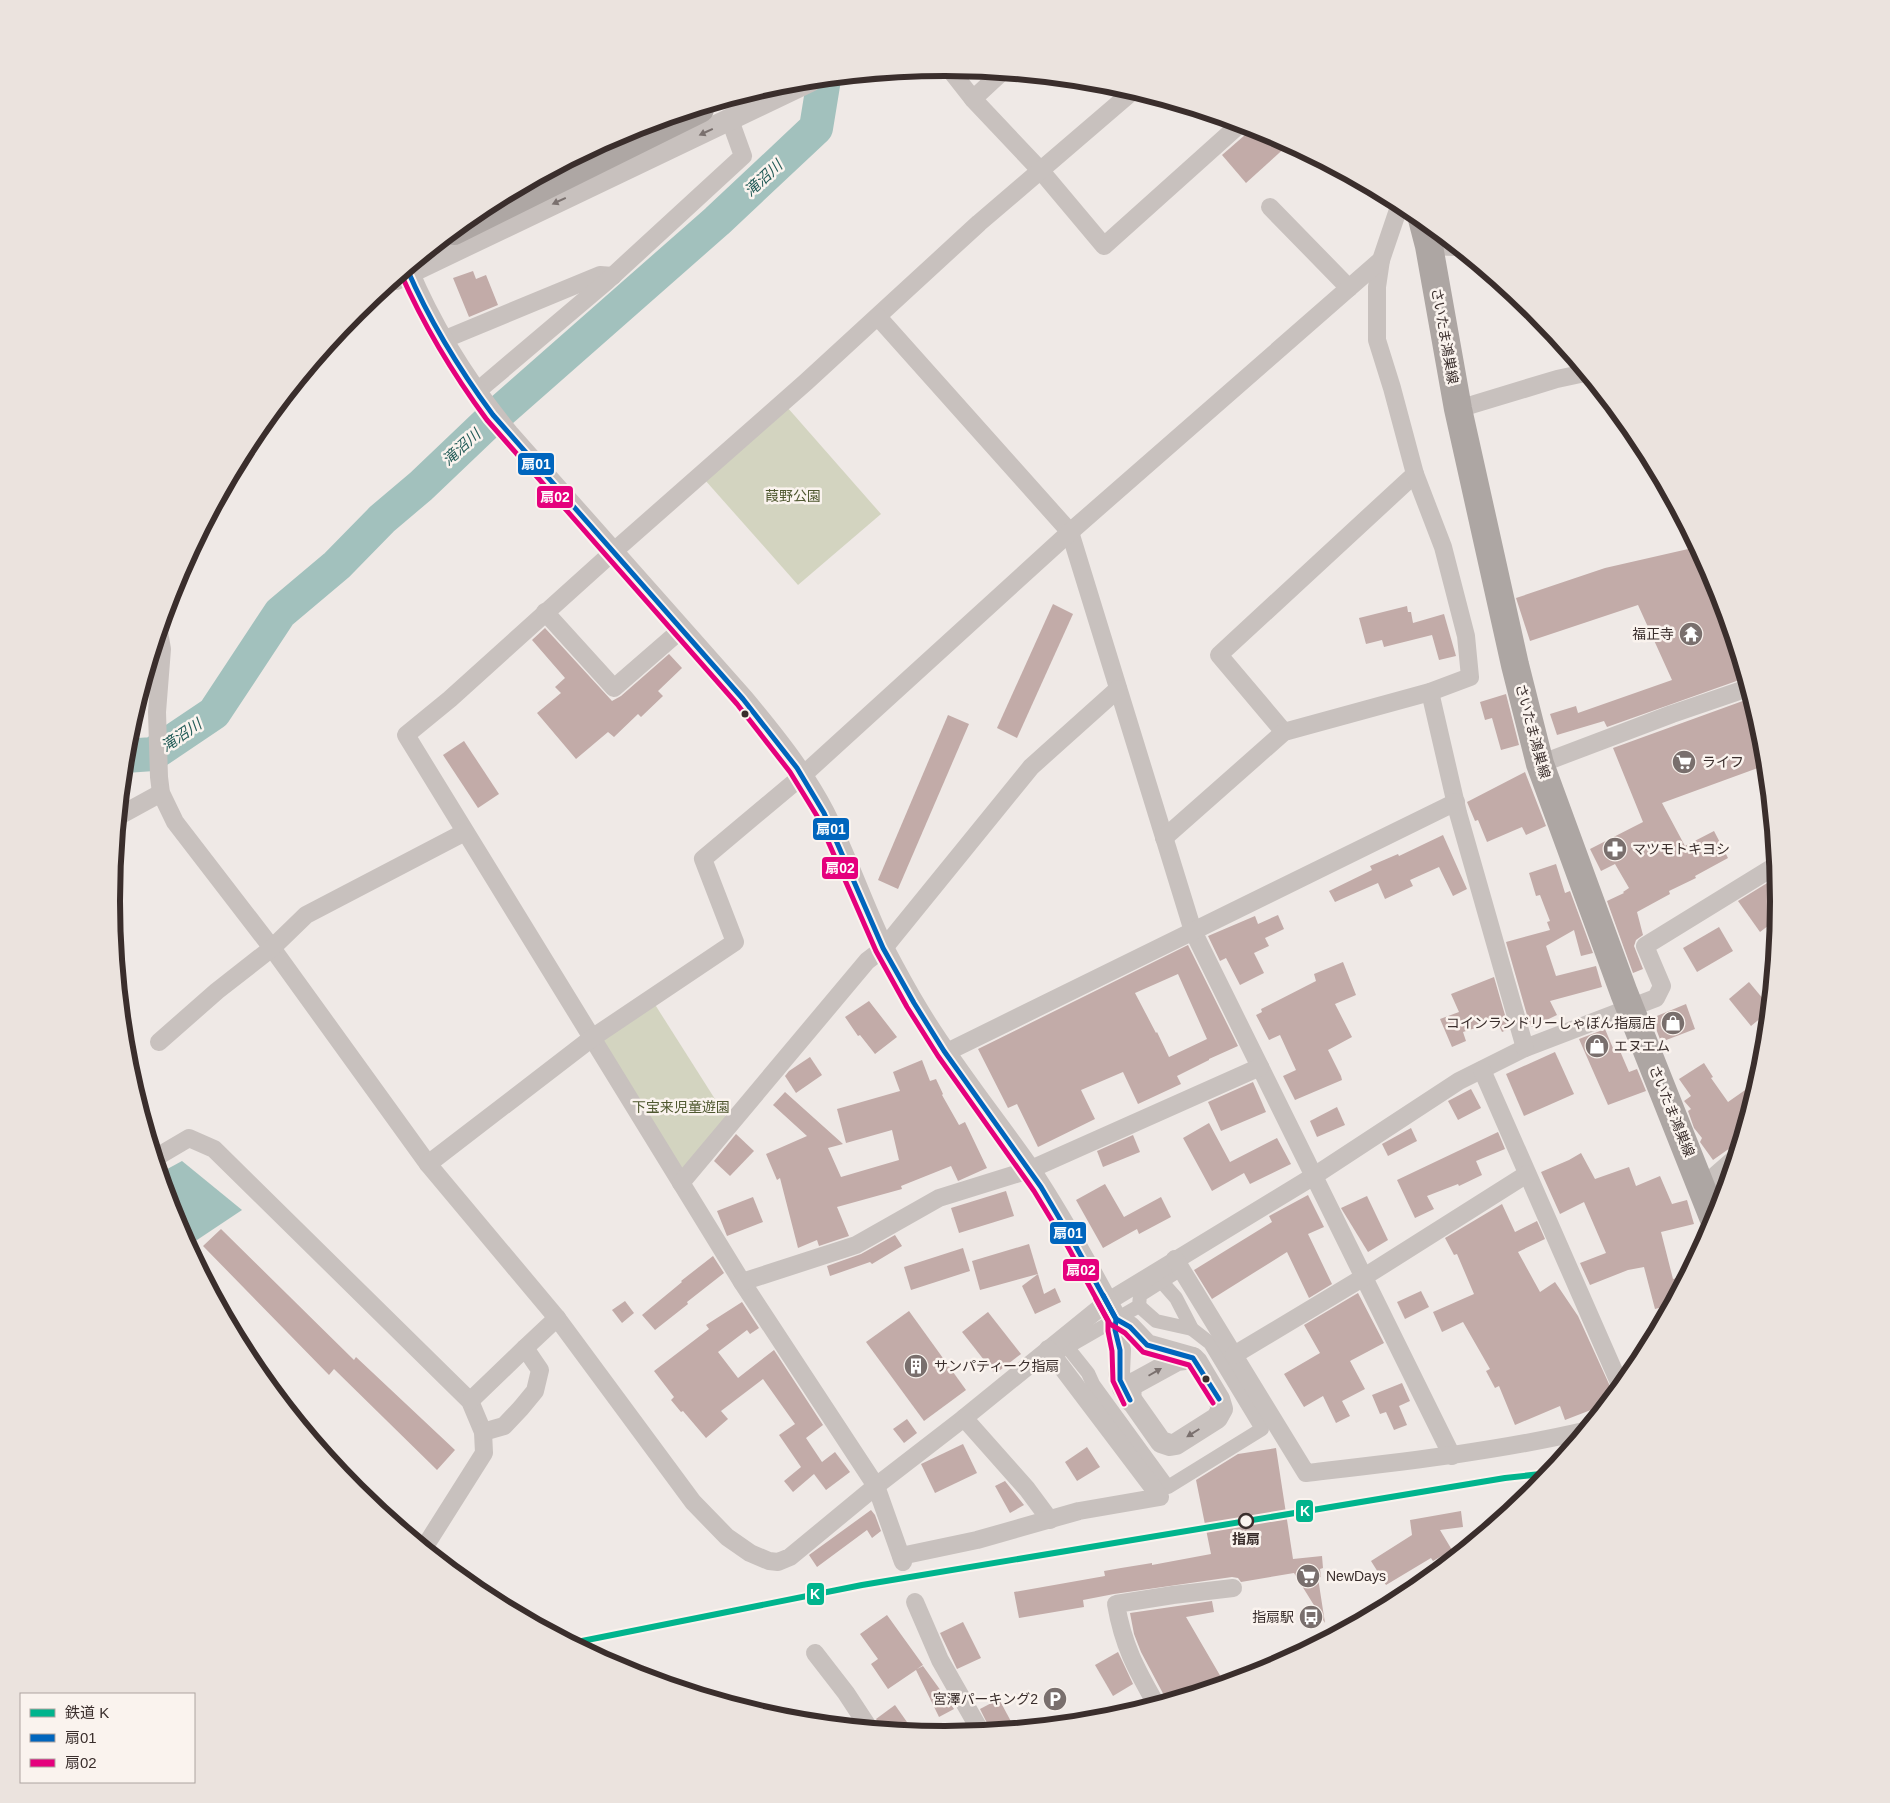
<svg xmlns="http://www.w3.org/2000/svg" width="1890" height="1803" font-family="Helvetica,'Noto Sans JP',sans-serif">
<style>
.green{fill:#d3d4c0}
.water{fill:#a2c1bd}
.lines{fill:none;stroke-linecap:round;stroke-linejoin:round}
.river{stroke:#a2c1bd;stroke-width:34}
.building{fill:#c2aba8;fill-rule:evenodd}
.pedestrian{stroke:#c8c1be;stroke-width:14}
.minor{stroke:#c8c1be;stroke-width:18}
.tertiary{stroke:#c8c1be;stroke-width:22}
.primary{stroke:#ada6a3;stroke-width:28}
.trunk{stroke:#aea7a4;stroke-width:28}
.bus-1-casing{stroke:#faf3ee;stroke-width:9}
.bus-2-casing{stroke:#faf3ee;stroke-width:9}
.bus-1{stroke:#0065bd;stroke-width:5}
.bus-2{stroke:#e5007d;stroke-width:5}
.rail-1-casing{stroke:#faf3ee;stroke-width:10}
.rail-1{stroke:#00b48d;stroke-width:6}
.oneway{fill:#7a706e}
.bus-dot{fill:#3a2e2c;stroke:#faf3ee;stroke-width:2}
.stop-dot{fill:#faf3ee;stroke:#3a2e2c;stroke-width:2.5}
.labels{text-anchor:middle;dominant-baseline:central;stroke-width:5;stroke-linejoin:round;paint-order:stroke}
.street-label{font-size:14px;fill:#3a2e2c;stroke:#faf3ee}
.park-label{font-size:14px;fill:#4f5830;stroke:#faf3ee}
.poi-label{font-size:14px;fill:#3a2e2c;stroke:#faf3ee;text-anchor:start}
.stop-label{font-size:14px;font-weight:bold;fill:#3a2e2c;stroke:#faf3ee}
.water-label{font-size:15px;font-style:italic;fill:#225b57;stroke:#faf3ee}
.rim{fill:none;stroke:#3a2e2c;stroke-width:6}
.line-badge{stroke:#faf3ee;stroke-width:2}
.badge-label{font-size:14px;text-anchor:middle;font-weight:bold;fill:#fff}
</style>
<rect width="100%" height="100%" fill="#efe9e6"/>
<!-- green -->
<g class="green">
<polygon points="787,407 881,514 798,585 705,480"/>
<polygon points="654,1003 727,1118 681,1172 601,1040"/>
</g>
<!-- water -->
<polygon class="water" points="182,1161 242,1210 188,1246 174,1220 160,1173"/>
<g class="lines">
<!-- river -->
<polyline class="river" points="125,756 153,754 214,713 280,613 337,565 382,519 421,486 485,425 717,221 816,128 824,79"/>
</g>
<!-- building -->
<g class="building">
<polygon points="1253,128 1264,131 1289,144 1246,183 1222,155"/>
<polygon points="473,271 476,279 486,275 498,305 469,317 453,278"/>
<polygon points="1697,547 1716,583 1745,678 1607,727 1604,721 1557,735 1550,714 1576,706 1578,713 1672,680 1638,605 1530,641 1516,598 1605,568"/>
<polygon points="1053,604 1073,614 1017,738 997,728"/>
<polygon points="1407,606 1408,612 1411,612 1413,623 1444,614 1456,656 1439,660 1432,635 1384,647 1382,640 1366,644 1359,618"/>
<polygon points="545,628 612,701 621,696 669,654 682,668 658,691 663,696 641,717 638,714 614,737 608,732 576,759 537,713 561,693 555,687 565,678 532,640"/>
<polygon points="1506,694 1519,745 1501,750 1492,718 1485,720 1480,702"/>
<polygon points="1751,698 1763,739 1766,765 1662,803 1685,846 1714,831 1728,858 1695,876 1696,878 1669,891 1670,894 1637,912 1643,935 1636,940 1634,946 1643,969 1633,973 1607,901 1624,893 1623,892 1629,888 1615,864 1601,871 1590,849 1643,822 1613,748"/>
<polygon points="948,715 969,724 898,889 878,880"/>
<polygon points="464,741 499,794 478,808 443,755"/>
<polygon points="1525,772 1546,826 1526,835 1522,827 1487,842 1478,820 1475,821 1467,802"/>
<polygon points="1443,835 1467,889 1453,896 1439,867 1410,880 1413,886 1385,899 1378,883 1335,902 1329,891 1372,870 1370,866 1398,854 1399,856"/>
<polygon points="1556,864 1565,893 1570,891 1593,953 1581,956 1574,930 1546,946 1556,976 1596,966 1602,987 1550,1001 1557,1015 1532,1027 1529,1022 1506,942 1550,930 1547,922 1550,921 1540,895 1536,896 1529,873"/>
<polygon points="1777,877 1779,902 1777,919 1760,932 1738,901"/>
<polygon points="1278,915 1284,929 1265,938 1269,946 1254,953 1264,973 1240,985 1226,958 1220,961 1208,936 1255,916 1258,924"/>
<polygon points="1719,927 1733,951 1697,972 1683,948"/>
<path d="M1188,945L1238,1046L1209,1059V1060L1177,1076L1181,1084L1138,1104L1123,1072L1081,1090L1095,1119L1038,1147L1017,1104L1008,1108L978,1049ZM1178,974L1207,1039L1169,1057L1157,1032L1156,1033L1135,993Z"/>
<polygon points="1343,962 1356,995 1335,1004 1352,1037 1328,1050 1341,1076 1342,1080 1295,1100 1283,1076 1296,1070 1280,1035 1269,1040 1256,1015 1262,1012 1261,1009 1316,981 1314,974"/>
<polygon points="1494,977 1509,1029 1502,1032 1497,1021 1463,1032 1466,1041 1452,1047 1440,1019 1459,1012 1451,994"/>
<polygon points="1749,982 1769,1006 1768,1012 1751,1026 1729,999"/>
<polygon points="869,1001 897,1037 875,1054 860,1035 858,1036 845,1017"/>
<polygon points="1686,1004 1695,1029 1661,1042 1652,1018"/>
<polygon points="1605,1029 1615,1053 1620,1051 1629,1072 1637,1069 1646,1091 1608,1105 1579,1039"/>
<polygon points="1555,1052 1574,1094 1524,1116 1506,1074"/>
<polygon points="810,1057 822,1075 796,1093 785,1076 789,1071"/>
<polygon points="922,1060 930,1081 936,1079 943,1094 942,1095 959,1125 965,1122 987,1168 958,1181 951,1166 901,1186 902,1189 837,1207 849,1236 819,1246 817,1240 798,1248 780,1178 777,1180 766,1154 807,1136 773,1105 785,1092 843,1144 828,1148 841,1177 899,1160 892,1130 846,1143 837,1109 900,1091 893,1072"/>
<polygon points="1704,1063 1713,1077 1711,1078 1728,1102 1758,1081 1740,1141 1713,1160 1700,1142 1702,1138 1694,1128 1688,1111 1691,1109 1684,1101 1691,1096 1679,1079"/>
<polygon points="1253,1082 1266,1112 1221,1131 1208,1102"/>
<polygon points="1471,1089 1481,1108 1458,1120 1448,1101"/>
<polygon points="1337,1107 1345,1125 1317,1137 1310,1121"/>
<polygon points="1209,1123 1230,1162 1277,1138 1291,1164 1250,1184 1244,1173 1212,1191 1183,1138"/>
<polygon points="1411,1128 1417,1141 1388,1156 1382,1144"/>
<polygon points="1498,1132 1505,1149 1476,1161 1482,1175 1459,1186 1458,1184 1427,1196 1434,1209 1415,1218 1397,1180"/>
<polygon points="736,1134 754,1151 730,1176 714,1161"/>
<polygon points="1133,1135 1140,1152 1103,1167 1097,1151"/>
<polygon points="1581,1153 1595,1179 1629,1167 1636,1186 1660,1176 1672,1204 1687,1200 1694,1224 1661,1232 1673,1279 1686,1276 1670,1305 1655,1309 1644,1267 1628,1270 1590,1285 1580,1263 1606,1253 1584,1202 1560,1214 1541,1172 1569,1160"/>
<polygon points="1105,1184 1124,1217 1161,1197 1171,1217 1139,1234 1137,1229 1103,1248 1076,1200"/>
<polygon points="1006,1191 1014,1216 959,1233 951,1208"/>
<polygon points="1308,1195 1324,1227 1308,1234 1332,1284 1309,1298 1287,1252 1212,1299 1194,1270 1272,1222 1269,1216"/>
<polygon points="1367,1196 1388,1240 1368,1252 1341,1208"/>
<polygon points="753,1197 763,1222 727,1236 717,1211"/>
<polygon points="1502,1204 1515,1232 1537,1221 1545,1239 1518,1252 1540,1292 1555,1282 1578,1316 1614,1395 1598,1414 1596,1408 1565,1420 1560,1406 1515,1425 1499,1386 1495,1388 1486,1371 1490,1369 1463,1322 1442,1332 1433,1312 1474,1294 1457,1254 1454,1255 1445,1238"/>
<polygon points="221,1229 354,1360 356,1357 455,1450 437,1470 334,1369 329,1375 203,1246"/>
<polygon points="895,1235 902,1246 872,1264 870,1262 830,1276 827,1266 861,1254"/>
<polygon points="1029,1244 1038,1274 980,1290 972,1261"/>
<polygon points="963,1248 970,1271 911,1290 904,1267"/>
<polygon points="713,1256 724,1273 687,1302 688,1304 655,1330 642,1315 682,1282 681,1281"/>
<polygon points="1038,1274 1044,1294 1055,1288 1061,1302 1035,1314 1022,1286"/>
<polygon points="1421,1291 1429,1307 1405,1319 1397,1302"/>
<polygon points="1358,1293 1384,1343 1350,1361 1365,1389 1342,1401 1350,1416 1336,1423 1323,1396 1304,1407 1284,1374 1320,1353 1304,1325"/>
<polygon points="625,1301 634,1313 622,1323 612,1310"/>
<polygon points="742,1302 759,1328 750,1334 747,1330 718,1352 738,1378 774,1350 823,1425 806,1438 822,1462 835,1452 850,1472 826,1490 814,1474 793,1492 784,1481 801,1467 779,1435 795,1424 763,1379 721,1411 728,1419 706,1438 683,1411 681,1412 671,1400 674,1397 654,1371 709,1329 706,1325"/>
<polygon points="909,1311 966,1390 924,1421 866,1342"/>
<polygon points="988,1312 1021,1354 995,1374 962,1332"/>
<polygon points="1402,1383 1410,1401 1399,1406 1407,1425 1394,1430 1386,1412 1380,1414 1372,1395"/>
<polygon points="907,1419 917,1433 904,1443 893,1429"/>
<polygon points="963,1444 977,1473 935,1493 921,1464"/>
<polygon points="1087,1447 1100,1467 1077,1481 1065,1462"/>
<polygon points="1276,1448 1293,1559 1322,1556 1323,1568 1320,1569 1321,1577 1318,1578 1325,1623 1294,1573 1241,1582 1238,1578 1232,1577 1114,1594 1083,1600 1084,1607 1019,1618 1014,1592 1105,1576 1104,1571 1121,1568 1152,1563 1152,1565 1211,1554 1196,1480 1238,1454"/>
<polygon points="1005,1481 1024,1505 1010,1513 995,1486"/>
<polygon points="871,1510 875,1515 881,1531 872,1538 867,1530 817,1567 809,1555"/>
<polygon points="1461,1511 1463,1527 1440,1530 1452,1550 1433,1561 1431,1558 1386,1585 1371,1561 1412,1535 1410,1520"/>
<polygon points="1212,1601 1214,1612 1186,1617 1225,1684 1167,1701 1141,1652 1134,1634 1130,1613"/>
<polygon points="887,1615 923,1665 917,1669 923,1666 954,1709 939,1717 916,1670 888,1689 871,1664 878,1659 860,1634"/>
<polygon points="963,1622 981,1658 957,1669 940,1633"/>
<polygon points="1118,1652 1133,1684 1113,1696 1095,1665"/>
<polygon points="999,1699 1015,1729 991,1731 980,1709"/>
<polygon points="895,1705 914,1732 883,1729 876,1719"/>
</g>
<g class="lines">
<!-- pedestrian -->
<g class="pedestrian">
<polyline points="1139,1306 1156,1321 1192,1329"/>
<polyline points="1068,1348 1088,1373 1093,1384 1168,1487 1262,1429 1210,1343 1192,1329 1176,1298 1161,1281"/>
<polyline points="1059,1352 1139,1306 1140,1295 1181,1269"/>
</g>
<!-- minor -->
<g class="minor">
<polyline points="951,71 973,99 1041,171 1104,246 1240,124"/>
<polyline points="1133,91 979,223 806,382 613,552 450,699 406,735 742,1282 876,1486 964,1418 1107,1302 1314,1176 1459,1081 1525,1048 1656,998 1662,986 1645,946 1775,866"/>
<polyline points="973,99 1001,73"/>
<polyline points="1270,207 1349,288"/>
<polyline points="1429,246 1455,247"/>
<polyline points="878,317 1070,532 1193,931 1452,1456"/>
<polyline points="443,340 600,275 613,276"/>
<polyline points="475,393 606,282 743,156 730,120"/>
<polyline points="1458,409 1557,379 1585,373"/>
<polyline points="545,612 614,688 682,629"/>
<polyline points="159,632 162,649 157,712 159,777 161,793 175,822 272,948 428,1164 557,1318 693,1502 727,1537 750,1553 769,1561 778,1562 790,1557 876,1486 903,1562"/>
<polyline points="1430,692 1458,813 1525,1048"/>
<polyline points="1284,732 1219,655 1415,474"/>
<polyline points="1540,764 1672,714 1748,688"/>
<polyline points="119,816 161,793"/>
<polyline points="1164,838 1284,732 1430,692 1470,677 1466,636 1443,547 1415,474 1392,388 1377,340 1377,287 1381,260"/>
<polyline points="159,1042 217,991 272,948 306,915 465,832"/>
<polyline points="945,1053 1456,802"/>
<polyline points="1482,1070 1621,1387"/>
<polyline points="155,1158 189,1138 214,1149 470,1401 483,1432 484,1453 424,1548"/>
<polyline points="428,1164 592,1038 735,942 703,859 802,776 1070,532 1381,260 1400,204"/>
<polyline points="681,1183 867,961 884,948 1031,767 1118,689"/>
<polyline points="1702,1187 1734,1159"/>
<path d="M1175,1259L1306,1473C1400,1462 1493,1452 1584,1431"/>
<polyline points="742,1282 856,1245 939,1198 1029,1170 1260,1067"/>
<polyline points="525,1348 557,1318"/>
<polyline points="1234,1355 1364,1277 1527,1174"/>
<polyline points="470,1401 525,1348 540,1370 535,1391 521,1408 504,1426 483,1432"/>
<polyline points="964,1418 1027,1489 1050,1520"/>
<polyline points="901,1556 977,1540 1079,1511 1160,1497 1048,1349"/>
<polyline points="915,1602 940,1660 981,1732"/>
<polyline points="815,1653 846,1693 869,1728"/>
<path d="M1154,1705L1156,1704C1136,1669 1123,1645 1116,1604L1173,1595L1233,1588"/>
</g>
<!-- tertiary -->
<g class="tertiary">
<path d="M407,269C432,329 467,384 508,434L743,699C773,735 802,771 824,813C846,857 862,904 883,948C894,969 906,991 918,1011C951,1066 992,1116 1029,1169C1061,1217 1089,1268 1116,1319L1130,1327L1147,1345L1193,1358L1197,1362L1219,1399L1222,1409L1217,1418L1176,1444L1170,1445L1161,1442L1123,1388L1119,1373L1120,1350L1115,1330L1116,1319"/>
<polyline points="396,279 810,81"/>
<polyline points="1130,1400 1131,1387 1135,1383 1177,1360 1192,1358"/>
</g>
<!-- primary -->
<polyline class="primary" points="1422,219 1429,246 1458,409 1515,665 1540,764 1624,993 1715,1222"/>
<!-- trunk -->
<polyline class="trunk" points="454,231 700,109"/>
<!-- bus-1 casing -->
<g class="bus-1-casing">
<g id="bus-1">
<path d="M407,269C430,322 459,369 493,415L743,699L797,768L824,813L883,948L914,1003L944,1051L1041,1187L1074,1243L1116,1319L1130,1327L1147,1345L1193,1358L1219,1399"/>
<polyline points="1103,1295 1116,1319 1115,1330 1120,1350 1120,1380 1130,1400"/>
</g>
</g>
<!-- bus-2 casing -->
<g class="bus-2-casing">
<g id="bus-2">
<path d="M401,274C424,326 453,374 487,420L737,704L790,772L817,816L876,951L907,1007L938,1056L1034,1191L1068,1247L1110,1324L1125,1333L1143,1352L1189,1365L1213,1403"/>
<polyline points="1096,1299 1108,1321 1108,1331 1112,1351 1113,1381 1124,1404"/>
</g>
</g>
<!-- bus-1 -->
<use href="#bus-1" class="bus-1"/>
<!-- bus-2 -->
<use href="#bus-2" class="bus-2"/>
<!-- rail-1 casing -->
<g class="rail-1-casing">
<polyline id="rail-1" points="572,1643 862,1585 1505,1478 1550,1473"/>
</g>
<!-- rail-1 -->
<use href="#rail-1" class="rail-1"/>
</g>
<!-- one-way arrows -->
<defs><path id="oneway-solid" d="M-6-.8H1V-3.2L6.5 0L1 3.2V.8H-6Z" transform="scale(1.25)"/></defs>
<g class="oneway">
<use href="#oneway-solid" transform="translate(706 132) rotate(155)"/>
<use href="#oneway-solid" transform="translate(559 201) rotate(155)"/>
<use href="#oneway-solid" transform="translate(1155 1372) rotate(-30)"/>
<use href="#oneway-solid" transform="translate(1193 1433) rotate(148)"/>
</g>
<!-- icons -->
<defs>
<g id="temple-disc" transform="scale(1.25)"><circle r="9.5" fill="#796f6d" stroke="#faf3ee"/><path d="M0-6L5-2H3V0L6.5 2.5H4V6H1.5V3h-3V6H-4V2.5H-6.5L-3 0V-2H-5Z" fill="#fff"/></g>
<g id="supermarket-disc" transform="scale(1.25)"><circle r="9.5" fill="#796f6d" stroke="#faf3ee"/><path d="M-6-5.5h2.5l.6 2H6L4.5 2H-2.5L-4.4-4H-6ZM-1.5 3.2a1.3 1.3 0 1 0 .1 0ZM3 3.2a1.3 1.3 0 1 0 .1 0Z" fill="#fff"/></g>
<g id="pharmacy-disc" transform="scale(1.25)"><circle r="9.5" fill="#796f6d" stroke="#faf3ee"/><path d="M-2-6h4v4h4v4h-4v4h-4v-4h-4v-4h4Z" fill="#fff"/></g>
<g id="shop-disc" transform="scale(1.25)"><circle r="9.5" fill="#796f6d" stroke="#faf3ee"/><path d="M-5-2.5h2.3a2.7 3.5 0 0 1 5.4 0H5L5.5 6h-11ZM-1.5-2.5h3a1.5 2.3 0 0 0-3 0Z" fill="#fff"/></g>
<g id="building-disc" transform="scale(1.25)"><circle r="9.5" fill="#796f6d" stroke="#faf3ee"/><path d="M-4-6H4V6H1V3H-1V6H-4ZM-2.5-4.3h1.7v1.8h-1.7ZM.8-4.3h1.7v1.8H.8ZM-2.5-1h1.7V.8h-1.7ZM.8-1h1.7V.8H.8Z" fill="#fff"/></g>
<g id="bus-disc" transform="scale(1.25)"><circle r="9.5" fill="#796f6d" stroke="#faf3ee"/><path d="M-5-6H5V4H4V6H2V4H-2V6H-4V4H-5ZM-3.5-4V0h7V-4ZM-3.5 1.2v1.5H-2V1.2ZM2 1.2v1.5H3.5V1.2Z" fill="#fff"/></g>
<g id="parking-disc" transform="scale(1.25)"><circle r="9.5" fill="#796f6d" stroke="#faf3ee"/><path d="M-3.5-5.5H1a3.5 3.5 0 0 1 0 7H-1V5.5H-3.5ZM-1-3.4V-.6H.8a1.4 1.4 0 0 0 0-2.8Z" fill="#fff"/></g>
</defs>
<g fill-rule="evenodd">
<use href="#temple-disc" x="1691" y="634"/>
<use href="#supermarket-disc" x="1684" y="762"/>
<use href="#pharmacy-disc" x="1615" y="849"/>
<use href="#shop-disc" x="1673" y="1023"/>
<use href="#shop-disc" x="1597" y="1046"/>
<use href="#building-disc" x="916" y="1366"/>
<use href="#supermarket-disc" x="1308" y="1576"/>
<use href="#bus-disc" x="1311" y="1617"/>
<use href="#parking-disc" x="1055" y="1699"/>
</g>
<!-- markers -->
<g class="bus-dot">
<circle cx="745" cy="714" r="4.5"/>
<circle cx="1206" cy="1379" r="4.5"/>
</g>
<circle class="stop-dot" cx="1246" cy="1521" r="7"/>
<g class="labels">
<!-- street labels -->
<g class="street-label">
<text transform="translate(1445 336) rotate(80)">さいたま鴻巣線</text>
<text transform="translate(1533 731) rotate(75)">さいたま鴻巣線</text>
<text transform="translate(1672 1111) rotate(68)">さいたま鴻巣線</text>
</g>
<!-- park labels -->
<g class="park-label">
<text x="793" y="496">葭野公園</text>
<text x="681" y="1107">下宝来児童遊園</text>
</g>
<!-- poi labels -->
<g class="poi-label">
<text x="1674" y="634" text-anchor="end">福正寺</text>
<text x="1702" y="762">ライフ</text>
<text x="1632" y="849">マツモトキヨシ</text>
<text x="1656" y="1023" text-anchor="end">コインランドリーしゃぼん指扇店</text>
<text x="1614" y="1046">エヌエム</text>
<text x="934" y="1366">サンパティーク指扇</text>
<text x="1326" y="1576">NewDays</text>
<text x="1294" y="1617" text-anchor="end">指扇駅</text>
<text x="1038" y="1699" text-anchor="end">宮澤パーキング2</text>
</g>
<!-- stop labels -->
<g class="stop-label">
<text x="1246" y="1539">指扇</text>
</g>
<!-- water labels -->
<g class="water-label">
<text transform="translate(763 178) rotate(-43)">滝沼川</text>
<text transform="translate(461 447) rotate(-42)">滝沼川</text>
<text transform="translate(181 735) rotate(-34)">滝沼川</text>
</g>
</g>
<!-- crop -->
<path d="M0 0H1890V1803H0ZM120 901a825 825 0 1 1 1650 0a825 825 0 1 1-1650 0Z" fill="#ebe3de" fill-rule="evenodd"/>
<path class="rim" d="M120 901a825 825 0 1 1 1650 0a825 825 0 1 1-1650 0Z"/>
<g class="line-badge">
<rect x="517" y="452" width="38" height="24" rx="5" fill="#0065bd"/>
<rect x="536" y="485" width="38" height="24" rx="5" fill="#e5007d"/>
<rect x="812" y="817" width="38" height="24" rx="5" fill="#0065bd"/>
<rect x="821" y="856" width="38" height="24" rx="5" fill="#e5007d"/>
<rect x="1049" y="1221" width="38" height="24" rx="5" fill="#0065bd"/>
<rect x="1062" y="1258" width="38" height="24" rx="5" fill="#e5007d"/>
<rect x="1295" y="1499" width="19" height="24" rx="5" fill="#00b48d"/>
<rect x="806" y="1582" width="19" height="24" rx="5" fill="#00b48d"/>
</g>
<g class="badge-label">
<text x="536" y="469">扇01</text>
<text x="555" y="502">扇02</text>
<text x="831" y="834">扇01</text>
<text x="840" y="873">扇02</text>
<text x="1068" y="1238">扇01</text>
<text x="1081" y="1275">扇02</text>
<text x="1305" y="1516">K</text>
<text x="815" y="1599">K</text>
</g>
<!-- legend -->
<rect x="20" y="1693" width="175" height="90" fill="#faf3ee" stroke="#ada4a0"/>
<rect x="30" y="1709" width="25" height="8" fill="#00b48d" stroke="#ada4a0"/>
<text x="65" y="1718" font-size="15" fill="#3a2e2c">鉄道 K</text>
<rect x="30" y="1734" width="25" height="8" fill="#0065bd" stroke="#ada4a0"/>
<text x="65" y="1743" font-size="15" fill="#3a2e2c">扇01</text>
<rect x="30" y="1759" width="25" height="8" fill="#e5007d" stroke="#ada4a0"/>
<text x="65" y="1768" font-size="15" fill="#3a2e2c">扇02</text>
</svg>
